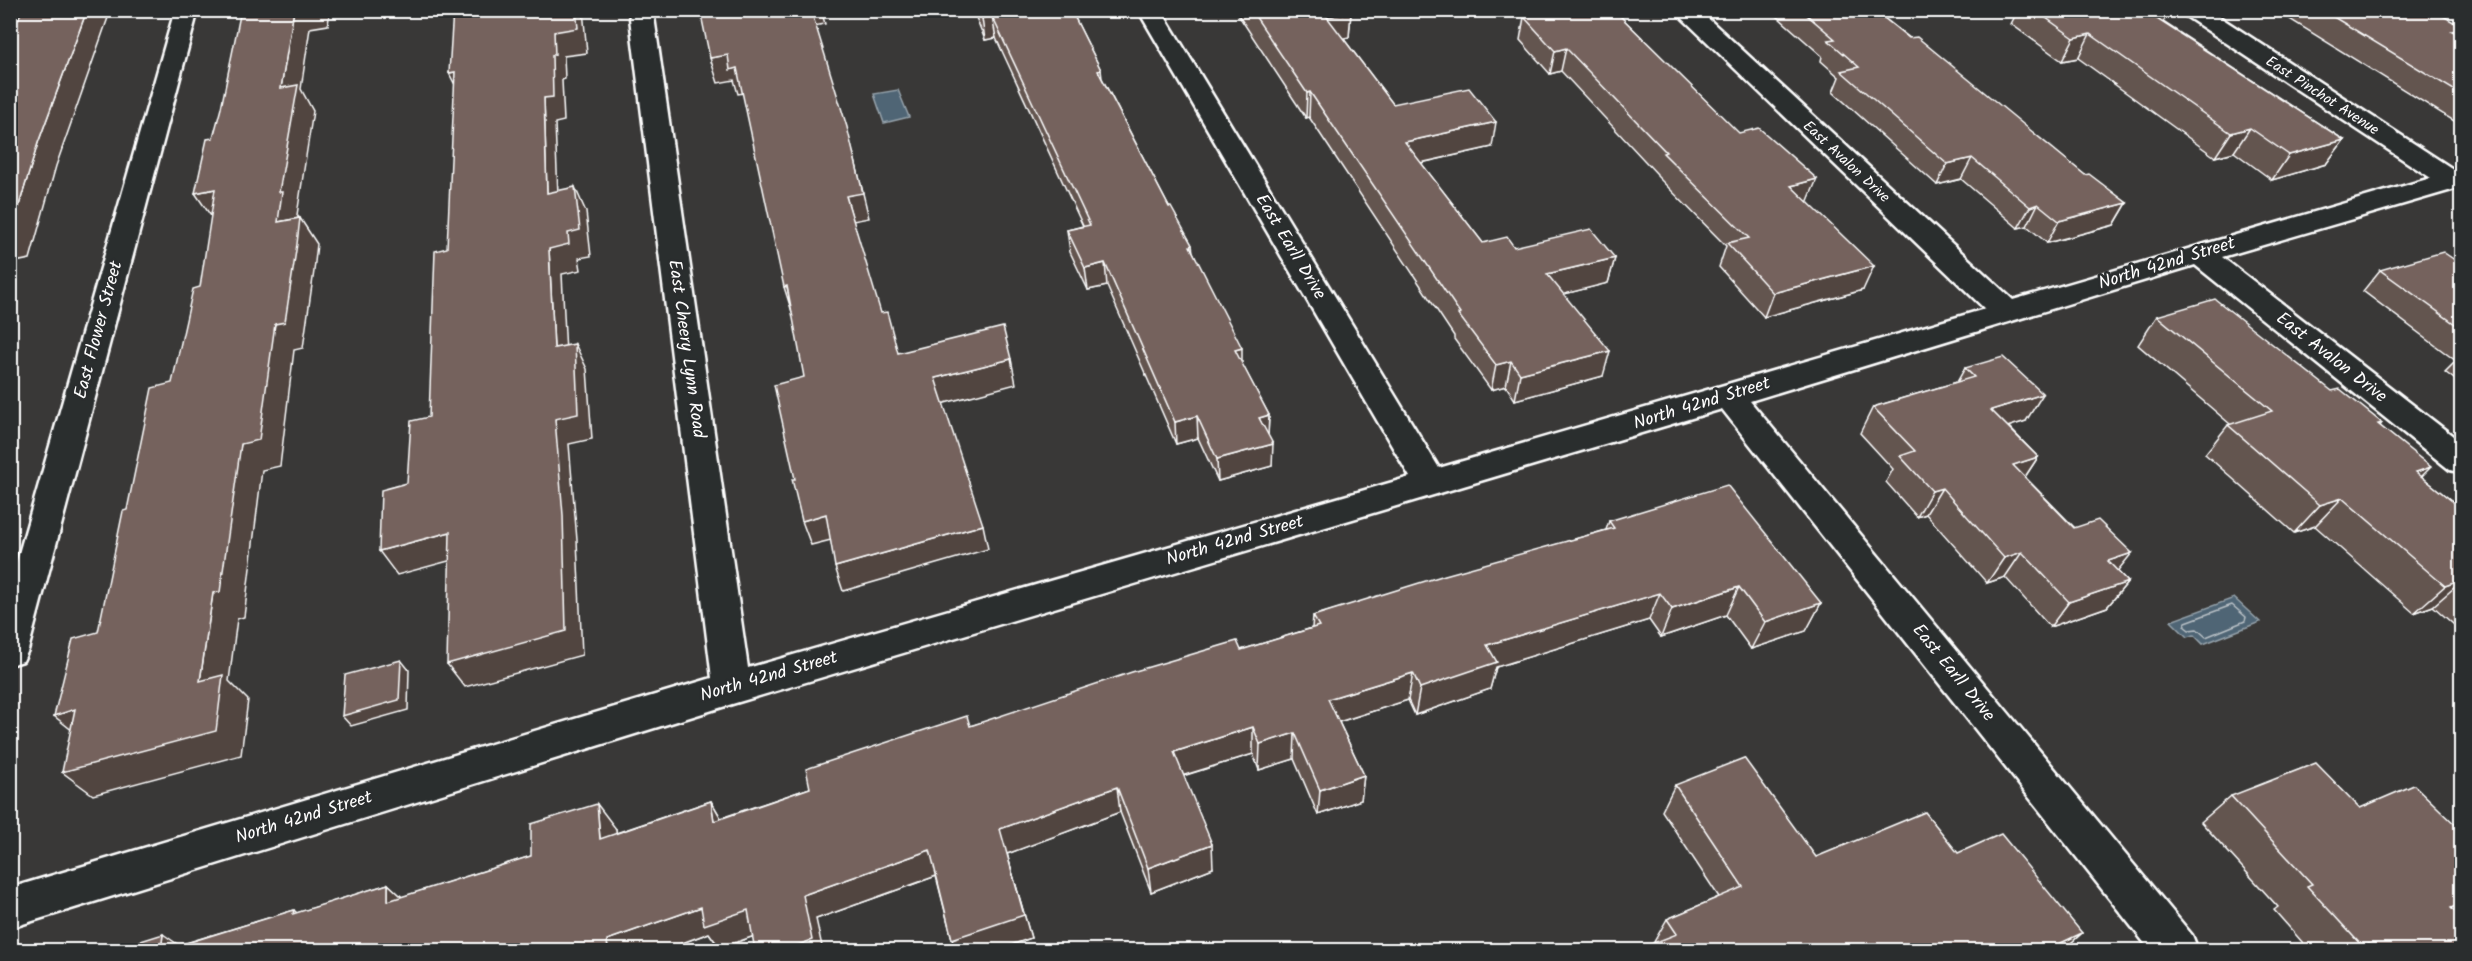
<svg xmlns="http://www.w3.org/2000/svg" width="2472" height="961" font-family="Kalam,sans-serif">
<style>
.water{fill:#506574;stroke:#96a3ac;stroke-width:1.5}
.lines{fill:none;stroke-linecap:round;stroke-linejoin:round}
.shore{stroke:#b9c1c7;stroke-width:1.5}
.minor-casing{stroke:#fff;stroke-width:5}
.minor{fill:#2a2d2e;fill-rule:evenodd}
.wall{fill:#645450;stroke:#fff;stroke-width:1.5}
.shaded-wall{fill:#514541;stroke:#fff;stroke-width:1.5}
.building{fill:#74625d;stroke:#fff;stroke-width:1.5}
.labels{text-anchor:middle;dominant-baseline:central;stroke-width:5;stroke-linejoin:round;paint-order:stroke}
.far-street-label{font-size:15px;fill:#fff;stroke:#2a2d2e}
.street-label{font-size:18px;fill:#fff;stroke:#2a2d2e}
</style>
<rect width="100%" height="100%" fill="#393837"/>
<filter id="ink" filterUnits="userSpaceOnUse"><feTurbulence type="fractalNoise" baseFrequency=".0167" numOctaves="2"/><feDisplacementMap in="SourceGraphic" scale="12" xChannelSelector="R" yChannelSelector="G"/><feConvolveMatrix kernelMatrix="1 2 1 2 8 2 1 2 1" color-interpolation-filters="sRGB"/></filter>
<g filter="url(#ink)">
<!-- water -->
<g class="water">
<polygon points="898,90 909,117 884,123 874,94"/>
<polygon points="2234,598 2260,622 2203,644 2194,635 2187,637 2171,621"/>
</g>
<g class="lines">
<!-- shore -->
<polygon class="shore" points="2232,605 2246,617 2245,621 2206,637 2197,629 2189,630 2184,626 2186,622"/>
<!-- minor casing -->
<g class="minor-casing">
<g id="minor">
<polygon points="175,10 198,10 28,650 23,661 10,665 10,585"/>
<polygon points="629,10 653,10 748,668 1410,477 1138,10 1161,10 1439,468 1985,309 1674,10 1699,10 2013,300 2431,178 2184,15 2181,10 2209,10 2456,171 2462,170 2462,187 2222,257 2462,443 2462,473 2450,470 2195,265 1750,401 2192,935 2198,950 2150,950 1722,409 732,704 10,928 10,888 712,678"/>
</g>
</g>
<!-- minor -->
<use href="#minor" class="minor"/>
</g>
<!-- wall -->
<g class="wall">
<polygon points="973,10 1071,10 1101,70 1102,78 1169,207 1192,245 1193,252 1242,364 1269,415 1268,435 1272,466 1218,481 1198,438 1176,444 1107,286 1088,290 1070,252 1067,230 1083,226 996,38 985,40"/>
<polygon points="1235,10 1349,10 1351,12 1349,37 1343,38 1393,104 1492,147 1421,163 1483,243 1615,258 1608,283 1564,294 1603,376 1515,400 1506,386 1491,390 1454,339 1454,336 1309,117 1306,118"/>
<polygon points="1524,10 1614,10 1808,202 1863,290 1764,317 1719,267 1726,246 1657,176 1657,174 1561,71 1550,74 1520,40 1524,17 1530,16"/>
<polygon points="1770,10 1874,10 2085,175 2127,203 2114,225 2047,243 2027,226 2018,228 1961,179 1937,185 1833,92 1839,77 1821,61 1822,56"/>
<polygon points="2011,10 2156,10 2163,22 2344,140 2326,164 2272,180 2234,152 2215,157 2078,58 2062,61 2011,24 2016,14"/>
<polygon points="2275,10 2433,10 2459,35 2462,36 2462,126"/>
<polygon points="2462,265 2462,385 2445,372 2456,361 2363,291 2380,270"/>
<polygon points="2157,316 2332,391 2382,423 2380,426 2421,476 2462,509 2462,632 2433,606 2414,613 2315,526 2294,533 2205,454 2228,425 2230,424 2138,345"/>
<polygon points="1965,368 2026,421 2008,426 2038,457 2025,477 2128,582 2107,607 2050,627 2005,577 1987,583 1926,514 1917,517 1886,482 1893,469 1860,433 1873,407 1957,382"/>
<polygon points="1609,521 1821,603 1806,631 1751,649 1726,615 1661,637 1649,620 1496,667 1490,689 1415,715 1408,700 1339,722 1364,775 1361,800 1318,815 1294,759 1259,770 1253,754 1183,776 1213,868 1151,892 1120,812 1007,854 1031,938 994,951 956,951 952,939 936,876 816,919 753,936 720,948 709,933 661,951 109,951 179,945 294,910 297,913 388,884 402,897 616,829 616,833 711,801 721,818 810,788 970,726 1241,650 1312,628 1313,616 1606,530"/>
<polygon points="1675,785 1816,857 1958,853 2082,933 2062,951 1633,951 1654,943 1654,942 1667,919 1719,897 1662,811"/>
<polygon points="2231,796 2360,808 2462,831 2462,909 2455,912 2462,951 2310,951 2274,910 2278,907 2201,822"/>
</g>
<!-- shaded-wall -->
<g class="shaded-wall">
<polygon points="87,10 120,10 110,12 56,166 30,259 10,263 10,235 38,143"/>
<polygon points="294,10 330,10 328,25 310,28 301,89 313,111 297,215 299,218 278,222 281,88"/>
<polygon points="576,10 583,10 587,53 564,56 565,79 562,80 564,121 555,123 559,218 547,193 544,98 554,32"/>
<polygon points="810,10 824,10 824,13 822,13 825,24 814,26"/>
<polygon points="1351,12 1349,37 1326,42 1327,17"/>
<polygon points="992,16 996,38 985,40 982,18"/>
<polygon points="2166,17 2153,40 2157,19"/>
<polygon points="2462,28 2462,31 2448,48 2452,31"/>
<polygon points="2090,34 2078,58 2062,61 2074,38"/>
<polygon points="1566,48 1561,71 1550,74 1555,51"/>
<polygon points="728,55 737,68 745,93 738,94 734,80 718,83 710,58"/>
<polygon points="455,72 461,97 449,73"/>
<polygon points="1310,92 1309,117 1306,118 1307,93"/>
<polygon points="1496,122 1492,147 1402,167 1405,142"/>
<polygon points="2250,128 2234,152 2215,157 2231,133"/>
<polygon points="2344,140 2326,164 2272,180 2289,155"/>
<polygon points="853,152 869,218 853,221 846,196"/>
<polygon points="1972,158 1961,179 1937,185 1947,164"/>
<polygon points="1817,179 1807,203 1791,186"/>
<polygon points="575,187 586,212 591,256 579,258 581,270 562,274 567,373 554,348 549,249 568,233"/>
<polygon points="215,189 213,219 195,193"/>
<polygon points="2127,203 2114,225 2047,243 2059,221"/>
<polygon points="2038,204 2027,226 2018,228 2030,207"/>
<polygon points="300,218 317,244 314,271 303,348 294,350 280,466 262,470 244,617 237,619 229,681 248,700 241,755 93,795 62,772 200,681 213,593 241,444 275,324"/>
<polygon points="1615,258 1608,283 1541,300 1547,274"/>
<polygon points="1105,263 1107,286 1088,290 1085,268"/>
<polygon points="1874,266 1863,290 1764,317 1773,293"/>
<polygon points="787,286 792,312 784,287"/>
<polygon points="575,344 587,369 592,439 569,444 577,540 582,655 465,687 447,664 555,419"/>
<polygon points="1242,348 1242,370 1235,350"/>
<polygon points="1610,351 1603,376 1515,400 1520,374"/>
<polygon points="1011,359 1016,384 941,404 935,378"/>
<polygon points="1511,361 1506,386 1491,390 1496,365"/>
<polygon points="2043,394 2026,421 1976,437 1991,410"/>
<polygon points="1269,415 1268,437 1259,418"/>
<polygon points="1197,416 1198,438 1176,444 1175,422"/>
<polygon points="1273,444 1272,466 1218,481 1217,459"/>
<polygon points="2038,457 2021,483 2013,465"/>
<polygon points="2431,467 2403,495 2416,472"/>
<polygon points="1942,488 1926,514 1917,517 1932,491"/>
<polygon points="2342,498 2315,526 2294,533 2320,505"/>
<polygon points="826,514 835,539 811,545 802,521"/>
<polygon points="983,525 988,549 843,591 835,567"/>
<polygon points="450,532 467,556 397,575 379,551"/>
<polygon points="2022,552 2005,577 1987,583 2004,558"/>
<polygon points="2132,553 2111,579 2108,561"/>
<polygon points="2462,580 2462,581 2433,606 2414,613 2445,586"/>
<polygon points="2128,582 2107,607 2050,627 2069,602"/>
<polygon points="1739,587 1726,615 1661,637 1672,609"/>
<polygon points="1660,593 1649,620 1496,667 1490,689 1415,715 1420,688 1487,645"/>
<polygon points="1821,603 1806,631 1751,649 1765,622"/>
<polygon points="401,660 409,670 408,710 351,726 342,716"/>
<polygon points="1413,673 1408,700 1326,726 1328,699"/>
<polygon points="75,709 83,739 54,716"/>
<polygon points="1253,727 1253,754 1175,778 1174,752"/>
<polygon points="1295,733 1294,759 1259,770 1260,744"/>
<polygon points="1364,775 1361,800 1318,815 1320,790"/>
<polygon points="1117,787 1120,812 1007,854 1031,938 994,951 956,951 952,939 1000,829"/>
<polygon points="711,801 726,827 714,821"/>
<polygon points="597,804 616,829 618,863 600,839"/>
<polygon points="1212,844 1213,868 1151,892 1148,868"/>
<polygon points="930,850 939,875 816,919 823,951 782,951 803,895"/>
<polygon points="388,884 414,908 388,901"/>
<polygon points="2462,903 2462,909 2413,931 2451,908"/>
<polygon points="701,907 748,910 763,933 720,948 709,933 661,951 608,951 607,940"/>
<polygon points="2082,933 2062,951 2044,951"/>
<polygon points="163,934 187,951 161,951"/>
</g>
<!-- building -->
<g class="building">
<polygon points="22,10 87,10 38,143 10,235 10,33 13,32"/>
<polygon points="241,10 294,10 281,88 298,85 279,192 282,192 278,222 300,218 297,244 285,322 275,324 259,440 241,444 220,592 213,593 200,681 223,675 216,731 62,772 75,709 54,716 73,639 98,632 123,511 127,510 152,388 172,383 193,289 200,287 215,189 195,193 207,139 213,138 221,108"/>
<polygon points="453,10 576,10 578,28 554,32 555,55 552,55 553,97 544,98 547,193 575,187 580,230 568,233 569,244 549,249 554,348 575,344 578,414 555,419 563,515 566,631 447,664 450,532 379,551 381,490 407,483 411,421 429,417 435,251 447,248 455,72 449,73"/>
<polygon points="700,10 811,10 847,127 863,193 846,196 881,313 887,312 898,353 1003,327 1011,359 935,378 983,525 835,567 826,514 802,521 792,479 795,479 774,385 804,377 787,286 784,287 737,68 730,70 728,55 710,58"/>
<polygon points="979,10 1071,10 1101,70 1098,71 1169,207 1171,207 1192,245 1190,246 1242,348 1235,350 1269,415 1259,418 1273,444 1217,459 1197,416 1175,422 1105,263 1085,268 1067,230 1090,225 992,16 982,18"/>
<polygon points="1251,10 1349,10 1351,12 1327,17 1393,104 1469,88 1496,122 1405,142 1483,243 1507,237 1514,247 1591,229 1615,258 1547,274 1610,351 1520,374 1511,361 1496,365 1458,314 1460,313 1310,92 1307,93"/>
<polygon points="1550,10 1614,10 1739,133 1759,128 1817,179 1791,186 1874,266 1773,293 1727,243 1749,238 1663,153 1666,152 1566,48 1555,51 1524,17 1551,12"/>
<polygon points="1801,10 1874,10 1909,38 1917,37 2085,175 2089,174 2127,203 2059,221 2038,204 2030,207 1972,158 1947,164 1841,71 1859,67 1828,40 1835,39"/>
<polygon points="2035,10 2156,10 2166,17 2157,19 2344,140 2289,155 2250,128 2231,133 2090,34 2074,38"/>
<polygon points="2322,10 2433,10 2462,27 2462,28 2452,31 2462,36 2462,95"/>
<polygon points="2443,252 2462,265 2462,329 2380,270"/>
<polygon points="2215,299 2332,391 2340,389 2382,423 2378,424 2431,467 2416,472 2462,509 2462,580 2445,586 2342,498 2320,505 2228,425 2272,411 2157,316"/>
<polygon points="2003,357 2043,394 1991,410 2038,457 2013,465 2074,528 2098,520 2132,553 2108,561 2128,582 2069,602 2022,552 2004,558 1942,488 1932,491 1900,456 1915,451 1873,407 1974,377 1965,368"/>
<polygon points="1727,485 1821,603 1765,622 1739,587 1672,609 1660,593 1487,645 1497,662 1420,688 1413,673 1328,699 1364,775 1320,790 1295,733 1260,744 1253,727 1174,752 1212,844 1148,868 1117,787 1000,829 1024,915 952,939 930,850 803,895 812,940 782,951 755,951 748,910 704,925 701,907 607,940 608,951 161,951 294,910 293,914 388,884 388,901 531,856 531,824 597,804 600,839 711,801 714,821 810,788 806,769 967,716 970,726 1132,672 1237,641 1241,650 1319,626 1313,616 1445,575 1614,528 1609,521"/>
<polygon points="401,660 399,700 342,716 345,675"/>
<polygon points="1744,758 1816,857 1925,812 1958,853 2001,834 2082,933 2044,951 1633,951 1677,934 1667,919 1743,887 1675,785"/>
<polygon points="2316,763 2360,808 2414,785 2462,831 2462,903 2451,908 2462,919 2462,951 2374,951 2368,944 2363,947 2307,886 2312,884 2231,796"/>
<polygon points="163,934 161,951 109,951"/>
</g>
</g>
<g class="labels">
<!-- far-street labels -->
<g class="far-street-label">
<text transform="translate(2322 96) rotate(33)">East Pinchot Avenue</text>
<text transform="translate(1846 162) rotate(43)">East Avalon Drive</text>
</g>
<!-- street labels -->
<g class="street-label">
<text transform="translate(1290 247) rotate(59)">East Earll Drive</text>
<text transform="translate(2167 264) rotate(-17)">North 42nd Street</text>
<text transform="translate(99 330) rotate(-75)">East Flower Street</text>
<text transform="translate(686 349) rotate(82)">East Cheery Lynn Road</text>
<text transform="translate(2331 358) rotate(38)">East Avalon Drive</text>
<text transform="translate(1702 404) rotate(-17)">North 42nd Street</text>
<text transform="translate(1235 541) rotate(-16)">North 42nd Street</text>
<text transform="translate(1953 673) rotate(51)">East Earll Drive</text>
<text transform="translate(769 677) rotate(-16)">North 42nd Street</text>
<text transform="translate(304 818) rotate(-17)">North 42nd Street</text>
</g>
</g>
<!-- margin -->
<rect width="2472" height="961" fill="none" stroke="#2a2d2e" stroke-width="36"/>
<rect x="18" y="18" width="2436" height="925" fill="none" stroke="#fff" stroke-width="2" filter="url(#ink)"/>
</svg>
